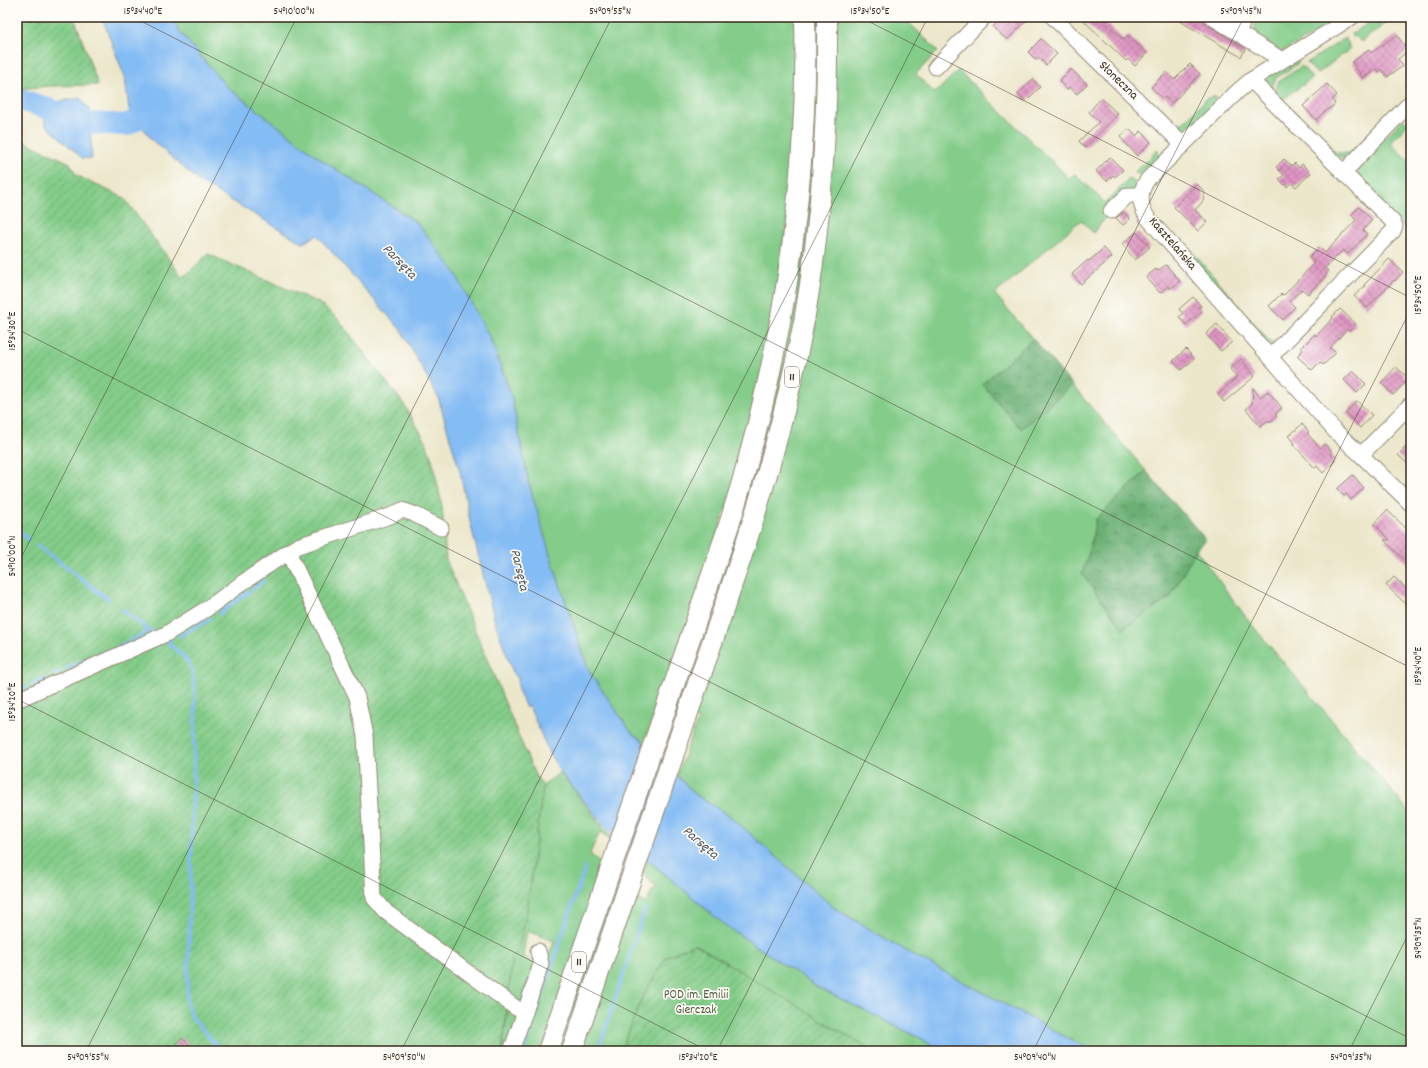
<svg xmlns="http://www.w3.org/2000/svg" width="1428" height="1068" font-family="Dekko,sans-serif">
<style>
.green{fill:#83cc89;stroke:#5f7b54}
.forest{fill:url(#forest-crowns);stroke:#526d4a}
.garden{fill:url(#garden-furrows);stroke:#5f7b54}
.water{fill:#84bcf4;stroke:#607389}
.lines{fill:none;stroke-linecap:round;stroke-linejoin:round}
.stream{stroke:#84bcf4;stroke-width:3.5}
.river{stroke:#84bcf4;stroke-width:22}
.building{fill:url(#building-cross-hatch)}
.minor-casing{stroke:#948874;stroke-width:17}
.major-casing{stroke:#948874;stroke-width:22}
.minor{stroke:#fff;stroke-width:15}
.major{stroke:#fff;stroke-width:20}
.ticks{fill:none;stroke:#3b2a1e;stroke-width:1;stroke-opacity:0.45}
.labels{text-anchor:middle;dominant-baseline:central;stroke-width:3.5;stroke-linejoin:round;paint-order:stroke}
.shield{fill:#fdfcf7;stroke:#75695f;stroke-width:1}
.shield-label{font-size:12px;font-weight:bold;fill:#3b2a1e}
.street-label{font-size:13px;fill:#3b2a1e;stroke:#fdfcf7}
.park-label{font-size:13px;fill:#515b3e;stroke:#fdfcf7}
.water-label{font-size:14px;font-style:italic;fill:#51565e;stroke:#fdfcf7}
.neatline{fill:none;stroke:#3b2a1e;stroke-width:1.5}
.ticks-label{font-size:10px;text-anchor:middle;fill:#3b2a1e}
</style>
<defs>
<pattern id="forest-crowns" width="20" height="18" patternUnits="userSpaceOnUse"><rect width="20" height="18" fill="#6ab075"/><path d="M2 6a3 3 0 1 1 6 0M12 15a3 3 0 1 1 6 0" fill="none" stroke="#588f5f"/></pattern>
<pattern id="garden-furrows" width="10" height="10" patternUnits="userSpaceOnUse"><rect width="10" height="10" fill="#83cc89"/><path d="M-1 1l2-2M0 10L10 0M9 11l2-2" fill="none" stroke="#72af76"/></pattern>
<pattern id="building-cross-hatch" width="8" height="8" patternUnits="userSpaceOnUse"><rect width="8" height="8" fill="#df95c3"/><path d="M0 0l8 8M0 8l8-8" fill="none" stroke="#b67a9e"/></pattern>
</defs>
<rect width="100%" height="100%" fill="#fdfcf7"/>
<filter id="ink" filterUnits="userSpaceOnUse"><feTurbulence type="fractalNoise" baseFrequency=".025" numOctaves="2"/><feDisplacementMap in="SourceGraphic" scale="8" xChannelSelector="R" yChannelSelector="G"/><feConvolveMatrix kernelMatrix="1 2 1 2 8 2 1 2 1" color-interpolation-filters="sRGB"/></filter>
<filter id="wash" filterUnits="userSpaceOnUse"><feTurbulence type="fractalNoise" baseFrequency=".012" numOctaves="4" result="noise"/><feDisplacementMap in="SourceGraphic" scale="16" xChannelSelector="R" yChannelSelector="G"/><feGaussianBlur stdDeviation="0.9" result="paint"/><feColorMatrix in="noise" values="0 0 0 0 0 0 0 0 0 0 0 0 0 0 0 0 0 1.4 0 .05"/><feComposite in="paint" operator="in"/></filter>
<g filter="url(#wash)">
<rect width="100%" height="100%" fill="#ece7cb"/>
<!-- green -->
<g class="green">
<polygon points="172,17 799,17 798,122 778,302 743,455 668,687 661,686 656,699 659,700 644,742 631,732 589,671 551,558 529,484 511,395 490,338 416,222 322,160 227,87 179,31"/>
<polygon points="812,17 820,17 819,124 800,306 764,461 677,718 674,715 756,459"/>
<polygon points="835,17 903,17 938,51 916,74 935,93 958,70 1069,178 1075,174 1105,203 1130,178 1139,186 1111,212 1093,233 1081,220 995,294 1033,339 983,384 1021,429 1072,385 1146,471 1096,519 1089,553 1082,573 1170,598 1196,550 1252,625 1411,814 1411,1051 1095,1051 1075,1042 913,955 833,907 730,816 696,795 677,775 698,719 693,718 777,464"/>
<polygon points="1259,17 1328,17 1332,24 1282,52 1257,38 1254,26"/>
<polygon points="1379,17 1394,17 1361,42 1356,36 1353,38 1351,34"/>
<polygon points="1345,38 1349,44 1347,45 1350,49 1317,74 1307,63"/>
<polygon points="1295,58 1299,63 1276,78 1272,88 1268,92 1265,84 1267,76"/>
<polygon points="1302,66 1312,78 1282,100 1337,153 1349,153 1396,106 1398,108 1353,155 1347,158 1338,158 1273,96 1279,81"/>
<polygon points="1213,95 1219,101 1187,130 1179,128 1159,110 1160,108 1176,123 1183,123 1208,97 1210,99"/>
<polygon points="1403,119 1408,124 1390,143 1411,163 1411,228 1400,224 1358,178 1357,171 1358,165"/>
<polygon points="1158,149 1159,159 1143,177 1135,172"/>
<polygon points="1189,248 1270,342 1277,342 1274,345 1267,344 1186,254"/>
<polygon points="560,772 619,848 602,832 598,836 590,853 599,863 596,876 601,878 542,1051 516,1051 554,941 527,931 523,956 535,964 522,1003 508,999 513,953 517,955 527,911 543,786"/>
<polygon points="648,860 725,925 817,987 924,1040 939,1051 872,1051 695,944 666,957 642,998 621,1051 578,1051 627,908 633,910 637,897 646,904 652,891 656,887 643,873"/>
<polygon points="617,879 620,882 565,1051 555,1051"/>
<polygon points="508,1009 518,1015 507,1051 502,1051"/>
</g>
<!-- forest -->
<g class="forest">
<polygon points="1033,339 1072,385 1021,429 982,384"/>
<polygon points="1146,471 1206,540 1196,550 1170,598 1123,629 1082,574 1089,553 1096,519"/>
</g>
<!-- garden -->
<g class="garden">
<polygon points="17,17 74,17 98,85 49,86 17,89"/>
<polygon points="17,138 70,163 76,175 124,198 183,278 208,254 319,303 338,319 403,403 424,438 432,459 442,505 446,560 535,775 543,786 527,911 517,956 513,953 502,1051 24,1051 17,1041"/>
<polygon points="695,944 872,1051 621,1051 642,998 666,957"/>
</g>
<!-- water -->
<g class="water">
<polygon points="102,17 172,17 179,31 227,87 322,160 416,222 453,269 490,338 511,395 529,484 551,558 589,671 631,732 644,742 696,795 730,816 833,907 913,955 1075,1042 1096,1051 939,1051 924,1040 817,987 725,925 648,860 612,835 560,772 548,750 529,706 526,708 518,690 518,677 514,675 495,622 471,526 460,472 438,397 401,330 317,235 303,243 200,182 152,140 129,109 125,78"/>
<polygon points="80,98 89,109 92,159 82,158 45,124 45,104"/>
</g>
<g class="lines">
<!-- stream -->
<g class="stream">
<polyline points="17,530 28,539"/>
<polyline points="37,545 109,600"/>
<polyline points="252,590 264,580"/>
<polyline points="122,610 153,633"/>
<polyline points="219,614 248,592"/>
<polyline points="179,636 210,619"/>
<path d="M171,639L168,643C176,650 186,657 191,667C198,682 195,736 194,755C192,838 189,921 187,1005L192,1017L221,1051"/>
<polyline points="117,647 144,634 148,629"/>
<polyline points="67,668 106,652"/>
<polyline points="55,674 60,672"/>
<polyline points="32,684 46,679"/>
<polyline points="17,691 27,687"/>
<polyline points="523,1051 585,868"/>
<polyline points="598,1051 645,909"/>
</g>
<!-- river -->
<polyline class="river" points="17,100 22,100 89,123 127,125 162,103"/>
</g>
<g id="blocks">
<!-- building -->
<g class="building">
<polygon points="1002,17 1030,17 1007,40 993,27"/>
<polygon points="1080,17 1110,17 1105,22 1124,40 1128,35 1147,53 1135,66 1128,59 1126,61"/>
<polygon points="1173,17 1203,17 1204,22 1207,25 1246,49 1241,57"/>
<polygon points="1397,35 1408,51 1398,59 1403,66 1387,77 1382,70 1379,72 1376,69 1363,78 1352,62 1369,50 1371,53"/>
<polygon points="1041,39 1057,54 1046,65 1039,58 1036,60 1028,52"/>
<polygon points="1190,64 1200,74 1172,103 1165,97 1163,99 1151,87 1166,72 1174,80"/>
<polygon points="1071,69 1087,84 1077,94 1069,87 1067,90 1059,81"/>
<polygon points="1033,79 1040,87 1026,101 1018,94"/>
<polygon points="1327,84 1337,95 1332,100 1335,103 1332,107 1323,113 1316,120 1303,106"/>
<polygon points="1101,98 1118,114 1085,148 1079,141 1099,122 1089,112"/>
<polygon points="1129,129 1136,136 1141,131 1151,142 1137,156 1120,137"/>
<polygon points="1110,157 1123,170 1115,177 1113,175 1107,181 1096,171"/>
<polygon points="1284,159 1292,166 1295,163 1299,168 1302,164 1311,173 1296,187 1291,183 1287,187 1279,179 1284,175 1276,167"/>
<polygon points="1197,184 1204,191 1203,201 1195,210 1207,222 1198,231 1174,207"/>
<polygon points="1359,207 1372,220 1363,230 1367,234 1348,254 1343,250 1325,268 1328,271 1326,273 1327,274 1308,294 1302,289 1289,301 1295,307 1283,320 1269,306 1281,294 1282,295 1285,294 1314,263 1309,257 1319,247 1325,253 1356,220 1351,215"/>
<polygon points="1124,212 1130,219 1123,225 1116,218"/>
<polygon points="1137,232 1150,247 1135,260 1122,244"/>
<polygon points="1104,248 1112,257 1081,284 1072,274 1088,260 1089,261"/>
<polygon points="1389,259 1403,272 1395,281 1394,280 1367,308 1354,296 1365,286 1364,285"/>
<polygon points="1166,265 1180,281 1170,289 1168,286 1160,293 1146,277 1156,269 1157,271"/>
<polygon points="1193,297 1201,306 1198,307 1202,311 1186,325 1179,317 1183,314 1179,309"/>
<polygon points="1340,309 1356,324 1349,331 1347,329 1330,348 1336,353 1323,365 1320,362 1312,370 1297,356 1303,350 1301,348 1315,334 1316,336 1333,318 1332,317"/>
<polygon points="1217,324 1232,342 1221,351 1206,334"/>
<polygon points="1186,349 1194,359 1181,370 1173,361"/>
<polygon points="1241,359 1255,376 1224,402 1218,395 1237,377 1230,369"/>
<polygon points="1396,367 1409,379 1393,395 1381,383"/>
<polygon points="1353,371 1366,384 1357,393 1344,380"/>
<polygon points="1253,388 1260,397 1268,391 1282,408 1275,414 1277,416 1271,421 1267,421 1260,426 1246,409 1252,404"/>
<polygon points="1357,401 1372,415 1360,428 1346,413"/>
<polygon points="1302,424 1309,432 1307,433 1320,448 1325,444 1332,452 1330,454 1336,460 1323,473 1317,466 1315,468 1293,444 1295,443 1289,436"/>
<polygon points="1411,442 1411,467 1398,455"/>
<polygon points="1353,475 1364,488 1351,500 1346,494 1344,496 1337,489"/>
<polygon points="1387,510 1411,533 1411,566 1384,540 1390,540 1374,524"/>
<polygon points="1394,577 1411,593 1411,609 1386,585"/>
<polygon points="182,1038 190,1046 186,1051 182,1051 175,1044"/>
</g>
</g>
</g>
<g filter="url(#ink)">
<use href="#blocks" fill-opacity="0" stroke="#948874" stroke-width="1"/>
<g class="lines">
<!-- minor casing -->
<g class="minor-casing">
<g id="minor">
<polyline points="1053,17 1183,145"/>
<polyline points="1212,17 1282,60"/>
<path d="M1352,17L1251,80L1238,91L1148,179C1139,191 1139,204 1147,217L1335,431L1361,455"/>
<polyline points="1238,32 1245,17"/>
<polyline points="936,67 984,17"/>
<polyline points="1251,80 1393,222 1395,226 1393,231 1271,356"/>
<polyline points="1344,172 1411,102"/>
<polyline points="1111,211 1128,195 1141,195"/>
<polyline points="1411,404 1361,455 1411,504"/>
<polyline points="288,552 357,697 365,736 374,898 386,912 516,1008 525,1012 541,964 538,951"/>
<polyline points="17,700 166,634 208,608 242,583 288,552 298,546 390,516 402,510 414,514 441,528"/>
<polyline points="511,1051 525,1012"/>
</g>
</g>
<!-- major casing -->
<g class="major-casing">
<g id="major">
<path d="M548,1051L729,525C782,358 809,192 805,17"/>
<path d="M572,1051L742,555C767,479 789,401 804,321C822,221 828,119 827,17"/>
</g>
</g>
<!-- minor -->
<use href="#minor" class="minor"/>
<!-- major -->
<use href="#major" class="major"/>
</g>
</g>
<!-- ticks -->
<path class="ticks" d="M133,17L1411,668M860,17L1411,298M17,329L1411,1039M17,566L297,17M17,699L708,1051M86,1051L612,17M401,1051L928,17M717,1051L1244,17M1033,1051L1411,309M1349,1051L1411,929"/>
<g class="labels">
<!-- shield labels -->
<g class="shield">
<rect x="785" y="367" width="14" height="20" rx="3"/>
<rect x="572" y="952" width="14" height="20" rx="3"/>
</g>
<g class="shield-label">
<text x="792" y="377">11</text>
<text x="579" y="962">11</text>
</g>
<!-- street labels -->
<g class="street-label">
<text transform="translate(1118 81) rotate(44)">Słoneczna</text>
<text transform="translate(1172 244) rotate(49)">Kasztelańska</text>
</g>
<!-- park labels -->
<g class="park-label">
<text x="696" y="995">POD im. Emilii<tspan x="696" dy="15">Gierczak</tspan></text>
</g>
<!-- water labels -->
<g class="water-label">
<text transform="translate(399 262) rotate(46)">Parsęta</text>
<text transform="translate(519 570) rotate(77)">Parsęta</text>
<text transform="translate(700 843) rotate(41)">Parsęta</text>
</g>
</g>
<!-- margin -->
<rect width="1428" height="1068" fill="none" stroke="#fdfcf7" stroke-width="44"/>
<rect x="22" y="22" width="1384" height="1024" class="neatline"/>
<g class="ticks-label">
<text x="143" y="14">15°34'40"E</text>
<text x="294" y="14">54°10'00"N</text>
<text x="610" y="14">54°09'55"N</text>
<text x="870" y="14">15°34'50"E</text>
<text x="1241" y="14">54°09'45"N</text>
<text transform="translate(1417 295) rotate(-90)" y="4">15°34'50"E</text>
<text transform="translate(11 331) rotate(-90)" y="4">15°34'30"E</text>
<text transform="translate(11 556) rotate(-90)" y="4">54°10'00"N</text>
<text transform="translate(1417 666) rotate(-90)" y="4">15°34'40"E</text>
<text transform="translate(11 702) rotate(-90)" y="4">15°34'20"E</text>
<text transform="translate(1417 938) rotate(-90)" y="4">54°09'35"N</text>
<text x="88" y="1060">54°09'55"N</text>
<text x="404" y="1060">54°09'50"N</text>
<text x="698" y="1060">15°34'20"E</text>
<text x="1035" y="1060">54°09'40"N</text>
<text x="1351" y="1060">54°09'35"N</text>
</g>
</svg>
